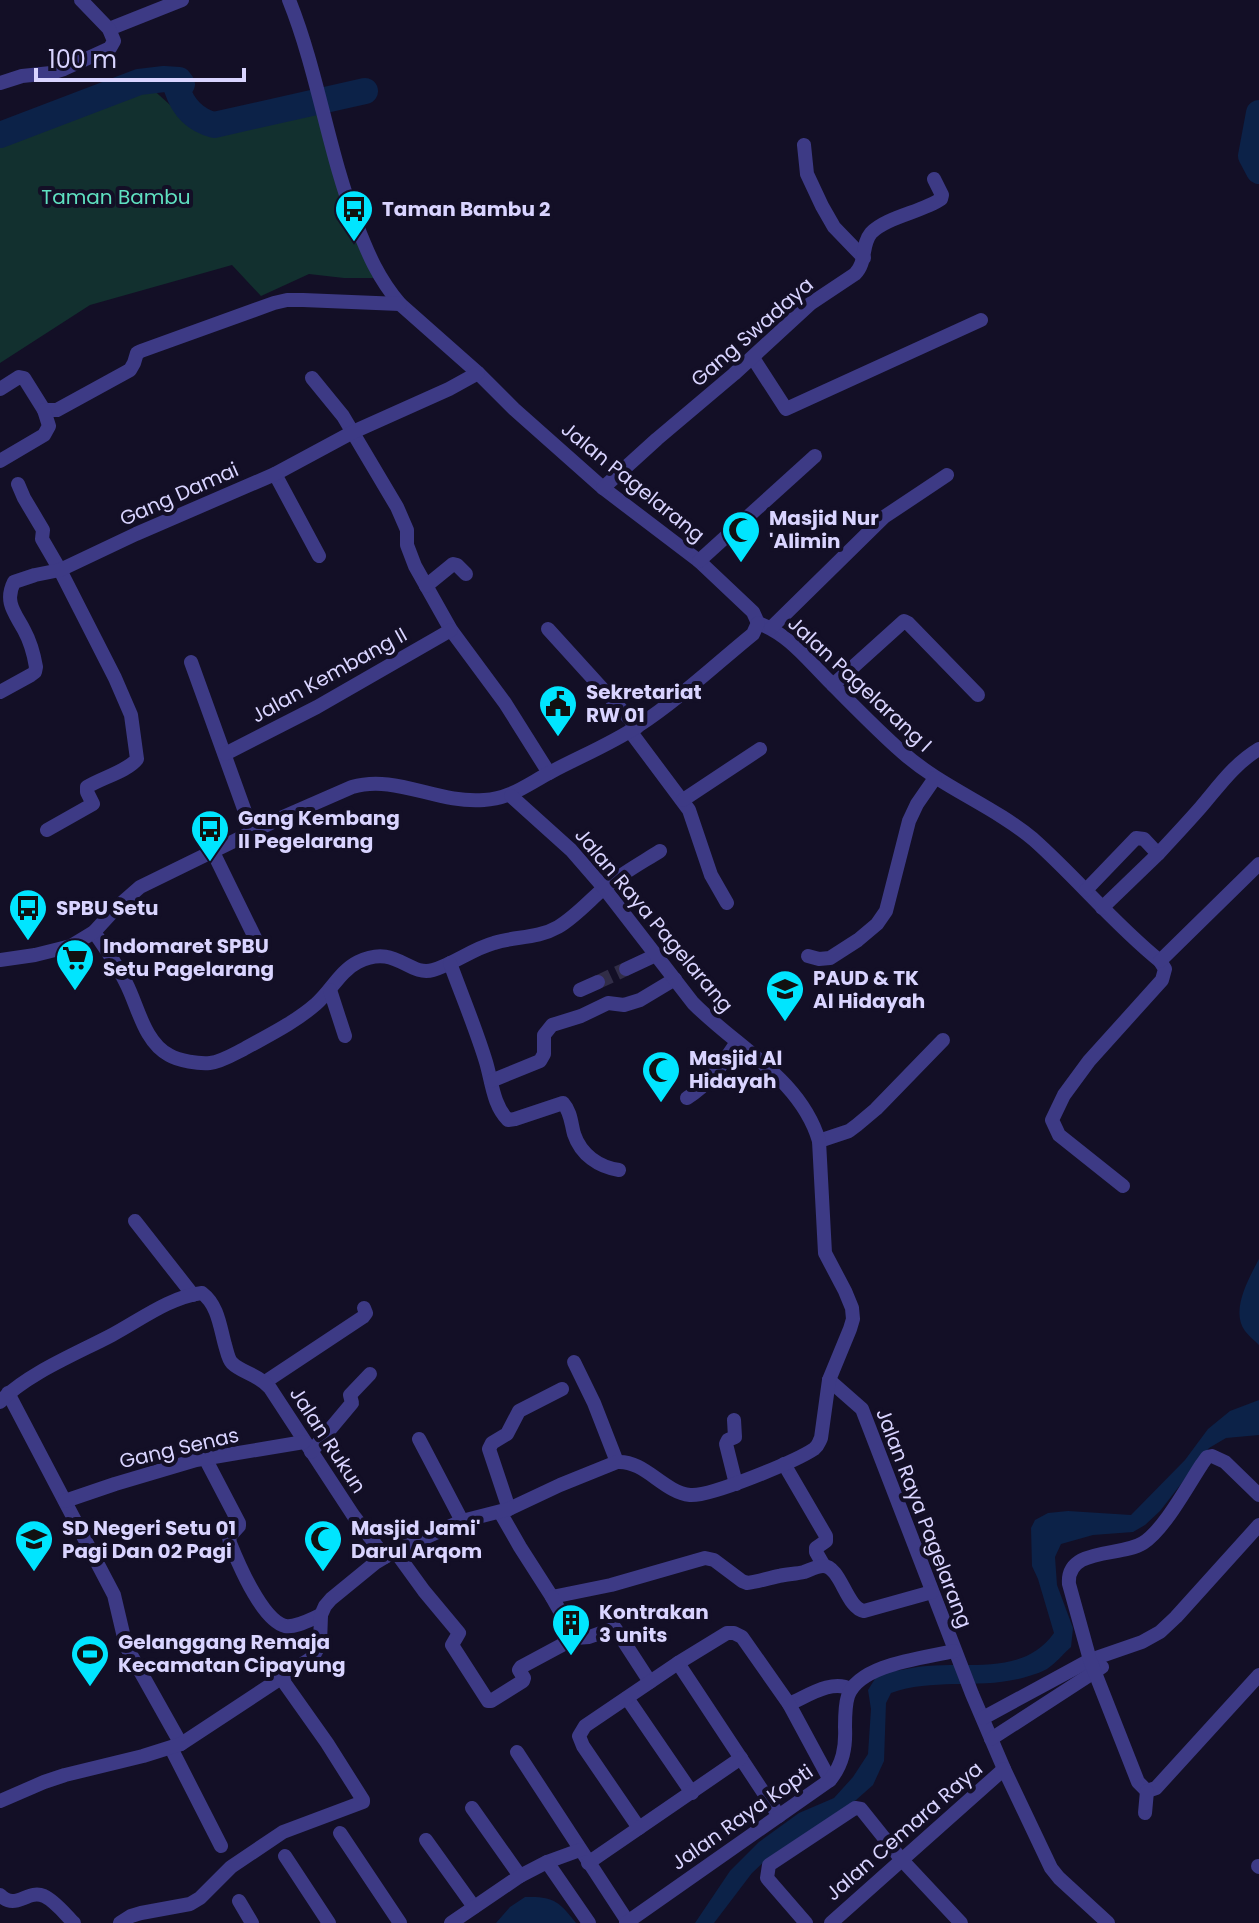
<svg xmlns="http://www.w3.org/2000/svg" width="1259" height="1923" font-family="Poppins,sans-serif">
<style>
.green{fill:#12302f}
.water{fill:#0c2248}
.lines{fill:none;stroke-linecap:round;stroke-linejoin:round}
.river{stroke:#0c2248;stroke-width:26}
.minor-tunnel{stroke:#312d47;stroke-width:14;stroke-dasharray:14 7;stroke-linecap:butt}
.minor{stroke:#3d3a85;stroke-width:14}
.labels{text-anchor:middle;dominant-baseline:central;stroke-width:8;stroke-linejoin:round;paint-order:stroke}
.park-label{font-size:20px;fill:#5fe0c0;stroke:#130f26}
.poi-label{font-size:20px;font-weight:bold;fill:#d9d4ff;stroke:#130f26;text-anchor:start}
.street-label{font-size:20px;fill:#d9d4ff;stroke:#130f26}
</style>
<rect width="100%" height="100%" fill="#130f26"/>
<!-- green -->
<polygon class="green" points="149,86 199,131 316,100 376,278 344,278 309,274 261,296 232,265 90,305 0,363 0,139 14,127"/>
<!-- water -->
<g class="water">
<path d="M1259,1259V1345C1255,1341 1249,1336 1245,1331C1230,1311 1249,1278 1259,1259Z"/>
<path d="M1259,1400V1435L1226,1438L1209,1448L1160,1511L1145,1525L1133,1532L1093,1535L1061,1544L1055,1557L1057,1585L1073,1628L1071,1647C1063,1654 1056,1663 1047,1669C1042,1672 1035,1674 1029,1676C984,1691 935,1677 891,1693L886,1703L884,1761L873,1785L856,1800L768,1858L752,1873L714,1923H695L730,1871L759,1842L799,1813L834,1798L853,1777L868,1754L871,1709L868,1690L878,1674C894,1672 911,1667 927,1666C972,1662 1024,1675 1054,1633L1038,1579L1032,1566L1031,1528L1035,1520L1048,1513L1068,1511L1131,1515L1185,1460L1208,1429L1230,1411Z"/>
<path d="M525,1897C553,1896 559,1901 576,1923H496L510,1907Z"/>
</g>
<g class="lines">
<!-- river -->
<g class="river">
<polyline points="1259,113 1251,156 1259,171"/>
<path d="M0,135L139,82L164,79L179,80L182,84L177,89C183,107 195,120 214,125L365,91"/>
</g>
<!-- minor-tunnel -->
<polyline class="minor-tunnel" points="598,982 626,969"/>
<!-- minor -->
<g class="minor">
<path d="M289,0C318,72 328,151 356,223C368,254 378,278 400,304L478,373L514,409L603,488L699,561L753,612L758,623"/>
<polyline points="109,29 182,0"/>
<polyline points="0,83 22,76 51,73 64,69 110,48 114,41 109,29 81,0"/>
<polyline points="804,145 807,174 822,206 834,227 864,258"/>
<polyline points="753,358 786,409 981,320"/>
<polyline points="312,378 343,416 397,507 407,530 407,545 415,566 451,630 505,703 549,773"/>
<polyline points="0,389 19,377 24,378 44,410 57,410 130,370 134,363 137,353 141,351 274,303 287,300 303,300 400,304"/>
<polyline points="0,461 44,435 49,426 44,410"/>
<polyline points="275,474 319,556"/>
<path d="M18,484L24,498L43,530L42,539L60,570L115,678L131,715L137,759C128,771 101,778 87,787V792L93,804L47,830"/>
<path d="M603,488L657,439L734,374L810,304L855,274C867,262 861,245 871,233C886,217 922,212 941,199L942,195L934,179"/>
<polyline points="699,561 815,456"/>
<polyline points="426,586 453,564 457,565 466,574"/>
<path d="M758,623C788,634 806,658 828,680C852,704 876,729 902,752C941,787 992,805 1033,839C1077,878 1114,924 1160,961L1165,969L1162,980L1089,1061L1064,1095L1052,1120L1059,1135L1123,1186"/>
<polyline points="771,628 884,517 947,475"/>
<polyline points="548,629 637,727"/>
<polyline points="191,662 252,831"/>
<polyline points="833,685 904,621 908,623 978,695"/>
<path d="M0,692L31,675L35,672L36,667C34,655 30,641 24,630C15,613 4,602 14,582L35,575L60,570L136,534L275,474L353,432L449,389L478,373"/>
<polyline points="630,731 689,810 711,875 727,903"/>
<polyline points="225,754 317,707 451,630"/>
<polyline points="683,800 760,749"/>
<polyline points="213,852 261,950"/>
<path d="M1086,890L1136,838L1144,839L1158,854C1172,839 1187,823 1201,807C1219,786 1234,764 1259,749"/>
<polyline points="1102,908 1158,854"/>
<path d="M94,932C106,949 117,965 126,983C138,1006 144,1042 169,1055C179,1061 199,1064 210,1063C221,1062 234,1054 244,1049C269,1035 294,1023 316,1004C331,991 340,971 358,962C396,943 408,977 433,970C454,964 472,949 494,943C515,936 537,939 558,927C575,917 589,901 604,888C621,874 641,863 660,851"/>
<polyline points="808,956 819,959 830,958 858,940 877,924 886,911 909,821 917,804 935,778"/>
<path d="M0,960L35,955L71,946L94,932L116,908L140,887L281,818L352,787C396,774 437,804 484,800C510,799 528,784 551,772C579,757 611,744 638,726C679,699 715,665 753,634L758,623"/>
<polyline points="1160,961 1259,864"/>
<path d="M450,963C462,996 476,1029 486,1062C492,1082 493,1105 508,1120L515,1119L563,1103C571,1112 571,1123 574,1134C581,1155 599,1167 619,1170"/>
<polyline points="626,969 656,955"/>
<polyline points="330,990 345,1036"/>
<polyline points="580,990 598,982"/>
<polyline points="491,1081 540,1061 544,1054 544,1035 552,1025 581,1016 608,1003 624,1005 640,1000 675,979"/>
<path d="M687,1098C710,1084 722,1064 737,1042"/>
<polyline points="819,1141 849,1131 857,1125 876,1109 943,1040"/>
<polyline points="135,1221 193,1295"/>
<polyline points="574,1362 594,1403 617,1462"/>
<polyline points="829,1380 862,1409 972,1694 1004,1769 1051,1868 1059,1878 1108,1923"/>
<polyline points="265,1382 363,1317 366,1313 364,1308"/>
<polyline points="8,1393 114,1595 126,1646 181,1744"/>
<path d="M0,1402C26,1374 78,1353 112,1335C140,1320 170,1297 202,1293C218,1305 220,1327 225,1345C227,1351 228,1359 232,1363C242,1373 258,1374 270,1388L353,1515L385,1557"/>
<polyline points="734,1420 735,1437 728,1440 726,1444 736,1484"/>
<polyline points="419,1439 462,1521"/>
<polyline points="311,1452 352,1403 350,1395 370,1374"/>
<path d="M205,1458L239,1523V1526L229,1537L230,1543C238,1563 262,1620 285,1626C296,1628 311,1619 321,1615"/>
<polyline points="784,1464 826,1536 826,1541 816,1548 816,1552 824,1566"/>
<polyline points="65,1501 115,1484 196,1460 304,1442"/>
<polyline points="509,1509 489,1449 492,1443 507,1434 519,1411 562,1389"/>
<path d="M500,1512L520,1547L552,1597L611,1585L705,1558L714,1560L742,1581L747,1583C758,1582 768,1578 779,1576C787,1574 796,1574 804,1572C810,1570 817,1566 823,1566C841,1566 846,1608 864,1611L932,1592"/>
<polyline points="395,1551 424,1591 459,1633 452,1645 488,1701 491,1701 523,1681 524,1678 519,1670 521,1667 575,1638"/>
<polyline points="552,1597 575,1638 589,1637 615,1628 650,1682"/>
<polyline points="678,1663 779,1816"/>
<polyline points="627,1698 692,1793"/>
<path d="M789,1704C808,1696 831,1679 851,1689"/>
<polyline points="983,1718 1090,1660 1142,1642 1160,1632 1176,1617 1259,1525"/>
<polyline points="991,1739 1102,1667"/>
<polyline points="171,1748 221,1846"/>
<polyline points="517,1752 628,1922"/>
<path d="M1147,1791L1138,1782L1090,1660L1069,1584C1066,1547 1121,1557 1143,1543C1164,1530 1188,1485 1202,1464L1207,1457L1212,1456L1225,1462L1259,1495"/>
<polyline points="1147,1791 1156,1788 1259,1675"/>
<path d="M0,1801L44,1782L65,1775L143,1756L181,1744L313,1657L320,1644L321,1615L325,1606L331,1599L375,1563L395,1551L462,1521L509,1509L560,1485L617,1462C645,1460 663,1492 690,1495C710,1497 796,1461 814,1449C819,1445 818,1444 821,1438L829,1380L850,1329L853,1319L852,1308L845,1291L825,1253L819,1141C801,1079 736,1047 693,1003L604,888L571,850L511,796"/>
<polyline points="472,1808 520,1876"/>
<polyline points="1145,1813 1147,1791"/>
<polyline points="639,1828 583,1746 579,1736 585,1726 678,1663 727,1633 734,1633 742,1637 789,1704 830,1780"/>
<polyline points="340,1833 400,1923"/>
<polyline points="426,1840 474,1907"/>
<polyline points="285,1856 329,1923"/>
<polyline points="547,1862 580,1850"/>
<polyline points="588,1863 741,1758"/>
<polyline points="1258,1866 1259,1867"/>
<path d="M0,1895C16,1911 27,1889 44,1896C55,1901 65,1914 74,1923"/>
<polyline points="239,1901 252,1923"/>
<polyline points="120,1923 131,1916 141,1913 190,1904 200,1898 231,1867 283,1832 363,1802 363,1800 327,1743 281,1678"/>
<polyline points="451,1923 520,1876 547,1862 589,1923"/>
<path d="M626,1923L830,1780C843,1764 846,1747 845,1727C845,1717 845,1705 848,1696C859,1664 925,1658 954,1651"/>
<polyline points="806,1923 767,1878 769,1865 855,1808 861,1809 901,1859 961,1923"/>
<polyline points="831,1923 1004,1769"/>
</g>
</g>
<!-- icons -->
<defs>
<g id="bus-pin" transform="scale(2)"><path d="M0 17L-7.5 6A9.5 9.5 0 1 1 7.5 6Z" fill="#00e5ff" stroke="#130f26"/><path d="M-5-6H5V4H4V6H2V4H-2V6H-4V4H-5ZM-3.5-4V0h7V-4ZM-3.5 1.2v1.5H-2V1.2ZM2 1.2v1.5H3.5V1.2Z" fill="#111"/></g>
<g id="mosque-pin" transform="scale(2)"><path d="M0 17L-7.5 6A9.5 9.5 0 1 1 7.5 6Z" fill="#00e5ff" stroke="#130f26"/><path d="M3.5-4.9A6 6 0 1 0 3.5 4.9A5 5 0 1 1 3.5-4.9Z" fill="#111"/></g>
<g id="civic-pin" transform="scale(2)"><path d="M0 17L-7.5 6A9.5 9.5 0 1 1 7.5 6Z" fill="#00e5ff" stroke="#130f26"/><path d="M-.6-6.5H3V-4.5H.6V-3L4-1V1h2V6H-6V1h2V-1L-.6-3ZM-1.2 2.5V6h2.4V2.5Z" fill="#111"/></g>
<g id="supermarket-pin" transform="scale(2)"><path d="M0 17L-7.5 6A9.5 9.5 0 1 1 7.5 6Z" fill="#00e5ff" stroke="#130f26"/><path d="M-6-5.5h2.5l.6 2H6L4.5 2H-2.5L-4.4-4H-6ZM-1.5 3.2a1.3 1.3 0 1 0 .1 0ZM3 3.2a1.3 1.3 0 1 0 .1 0Z" fill="#111"/></g>
<g id="school-pin" transform="scale(2)"><path d="M0 17L-7.5 6A9.5 9.5 0 1 1 7.5 6Z" fill="#00e5ff" stroke="#130f26"/><path d="M0-5L7-2L0 1L-7-2ZM-4 1L0 2.5L4 1V4Q0 6-4 4Z" fill="#111"/></g>
<g id="building-pin" transform="scale(2)"><path d="M0 17L-7.5 6A9.5 9.5 0 1 1 7.5 6Z" fill="#00e5ff" stroke="#130f26"/><path d="M-4-6H4V6H1V3H-1V6H-4ZM-2.5-4.3h1.7v1.8h-1.7ZM.8-4.3h1.7v1.8H.8ZM-2.5-1h1.7V.8h-1.7ZM.8-1h1.7V.8H.8Z" fill="#111"/></g>
<g id="stadium-pin" transform="scale(2)"><path d="M0 17L-7.5 6A9.5 9.5 0 1 1 7.5 6Z" fill="#00e5ff" stroke="#130f26"/><path d="M0-5a6.5 5 0 1 0 0 10a6.5 5 0 1 0 0-10ZM-3.5-1.8h7v3.6h-7Z" fill="#111"/></g>
</defs>
<g fill-rule="evenodd">
<use href="#bus-pin" x="354" y="209"/>
<use href="#mosque-pin" x="741" y="530"/>
<use href="#civic-pin" x="558" y="704"/>
<use href="#bus-pin" x="210" y="829"/>
<use href="#bus-pin" x="28" y="908"/>
<use href="#supermarket-pin" x="75" y="958"/>
<use href="#school-pin" x="785" y="989"/>
<use href="#mosque-pin" x="661" y="1070"/>
<use href="#school-pin" x="34" y="1539"/>
<use href="#mosque-pin" x="323" y="1539"/>
<use href="#building-pin" x="571" y="1623"/>
<use href="#stadium-pin" x="90" y="1654"/>
</g>
<g class="labels">
<!-- park labels -->
<g class="park-label">
<text x="116" y="197">Taman Bambu</text>
</g>
<!-- poi labels -->
<g class="poi-label">
<text x="382" y="209">Taman Bambu 2</text>
<text x="769" y="518">Masjid Nur<tspan x="769" dy="23">'Alimin</tspan></text>
<text x="586" y="692">Sekretariat<tspan x="586" dy="23">RW 01</tspan></text>
<text x="238" y="818">Gang Kembang<tspan x="238" dy="23">II Pegelarang</tspan></text>
<text x="56" y="908">SPBU Setu</text>
<text x="103" y="946">Indomaret SPBU<tspan x="103" dy="23">Setu Pagelarang</tspan></text>
<text x="813" y="978">PAUD &amp; TK<tspan x="813" dy="23">Al Hidayah</tspan></text>
<text x="689" y="1058">Masjid Al<tspan x="689" dy="23">Hidayah</tspan></text>
<text x="62" y="1528">SD Negeri Setu 01<tspan x="62" dy="23">Pagi Dan 02 Pagi</tspan></text>
<text x="351" y="1528">Masjid Jami'<tspan x="351" dy="23">Darul Arqom</tspan></text>
<text x="599" y="1612">Kontrakan<tspan x="599" dy="23">3 units</tspan></text>
<text x="118" y="1642">Gelanggang Remaja<tspan x="118" dy="23">Kecamatan Cipayung</tspan></text>
</g>
<!-- street labels -->
<g class="street-label">
<text transform="translate(752 332) rotate(-41)">Gang Swadaya</text>
<text transform="translate(633 482) rotate(39)">Jalan Pagelarang</text>
<text transform="translate(179 494) rotate(-24)">Gang Damai</text>
<text transform="translate(329 675) rotate(-29)">Jalan Kembang II</text>
<text transform="translate(860 684) rotate(43)">Jalan Pagelarang I</text>
<text transform="translate(654 920) rotate(50)">Jalan Raya Pagelarang</text>
<text transform="translate(328 1440) rotate(57)">Jalan Rukun</text>
<text transform="translate(179 1448) rotate(-13)">Gang Senas</text>
<text transform="translate(924 1518) rotate(69)">Jalan Raya Pagelarang</text>
<text transform="translate(742 1817) rotate(-35)">Jalan Raya Kopti</text>
<text transform="translate(904 1831) rotate(-41)">Jalan Cemara Raya</text>
</g>
</g>
<!-- scale -->
<path d="M36 68v12h208v-12" fill="none" stroke="#d9d4ff" stroke-width="4"/>
<text x="48" y="68" font-size="24" fill="#d9d4ff" stroke="#130f26" stroke-width="6" paint-order="stroke">100 m</text>
</svg>
